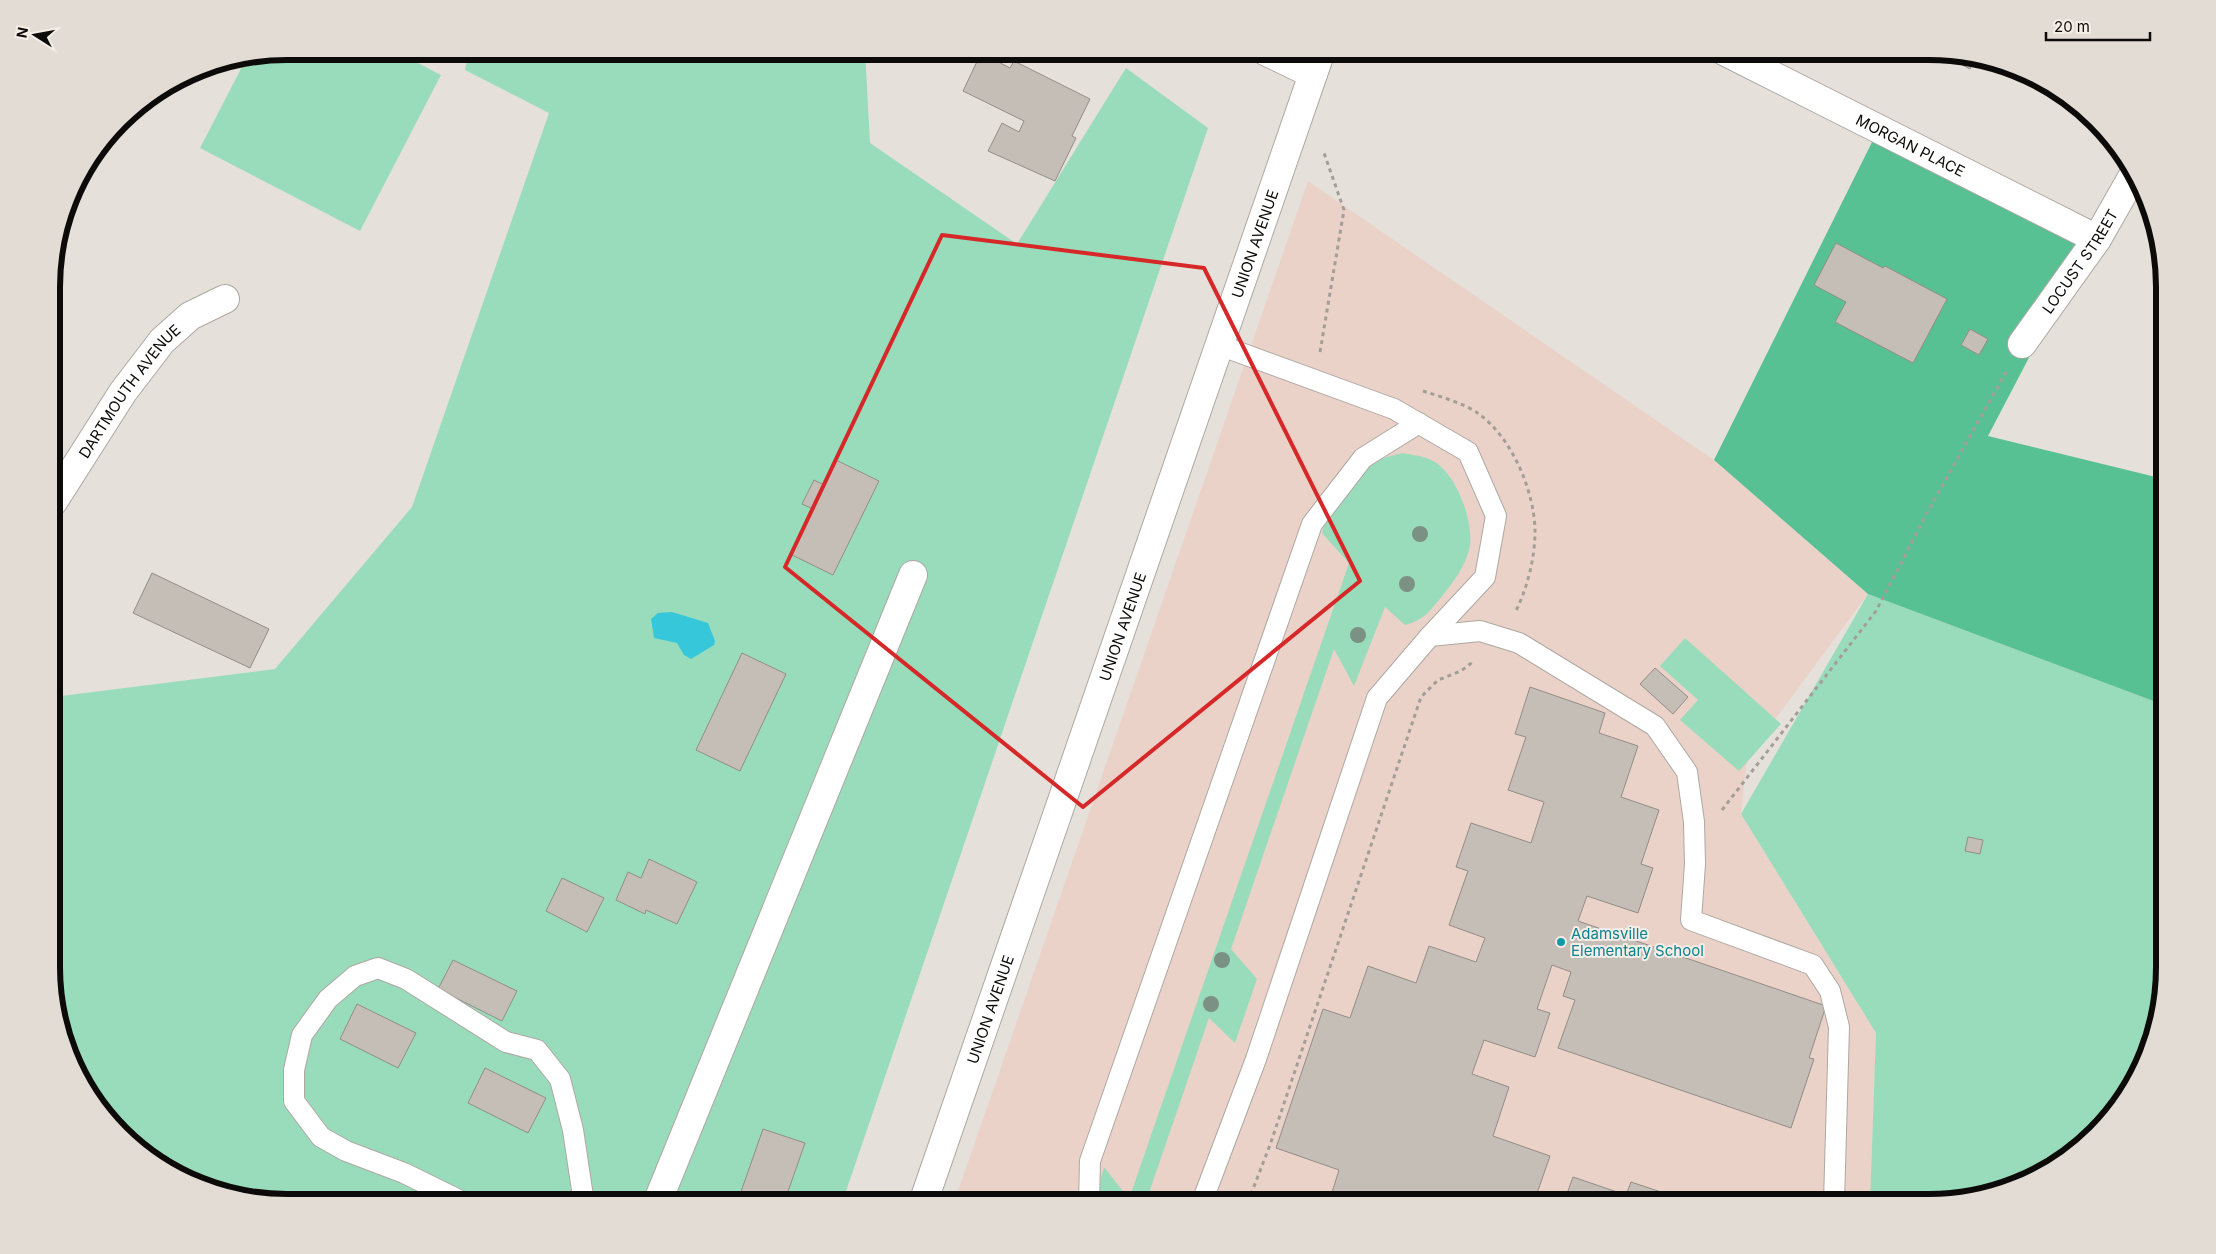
<svg xmlns="http://www.w3.org/2000/svg" width="2216" height="1254" font-family="Inter,sans-serif">
<style>
.education{fill:#ead2c8}
.green{fill:#99dcbb}
.forest{fill:#58c194}
.water{fill:#37c7da}
.building{fill:#c4beb7;stroke:#938d87}
.lines{fill:none;stroke-linecap:round;stroke-linejoin:round}
.lane-casing{stroke:#aea8a2;stroke-width:22}
.street-casing{stroke:#aea8a2;stroke-width:30}
.secondary-casing{stroke:#aea8a2;stroke-width:30}
.path{stroke:#a39e99;stroke-width:3;stroke-dasharray:4 4;stroke-linecap:butt}
.lane{stroke:#fff;stroke-width:20}
.street{stroke:#fff;stroke-width:28}
.secondary{stroke:#fff;stroke-width:28}
.tree{fill:#7b9183}
.marked{fill:none;stroke:#d62828;stroke-width:4;stroke-linejoin:round}
.culture-dot{fill:#0f9aa8;stroke:#f4eee7;stroke-width:2}
.labels{text-anchor:middle;dominant-baseline:central;stroke-width:4;stroke-linejoin:round;paint-order:stroke}
.street-label{font-size:15px;fill:#0d0b09;stroke:#f4eee7}
.culture-label{font-size:15px;fill:#0d838f;stroke:#f4eee7;text-anchor:start}
.rim{fill:none;stroke:#0d0b09;stroke-width:6}
</style>
<rect width="100%" height="100%" fill="#e6e0da"/>
<!-- education -->
<polygon class="education" points="1308,181 1714,460 1868,594 1747,757 1741,814 1876,1033 1870,1202 954,1203"/>
<!-- green -->
<g class="green">
<polygon points="287,51 395,51 441,75 360,231 200,148 246,59"/>
<polygon points="469,51 865,51 870,143 1017,244 1126,68 1208,128 842,1203 287,1203 226,1195 169,1171 91,1098 53,998 53,697 275,669 412,507 549,113 465,70"/>
<path d="M1402,453C1413,455 1425,456 1435,462C1457,476 1473,520 1470,545C1467,564 1454,581 1443,595C1430,611 1424,620 1405,625L1385,607L1354,686L1334,649L1231,949L1257,979L1235,1043L1209,1018L1149,1193L1156,1202L1101,1203L1099,1186L1104,1167L1129,1199L1349,563L1322,533C1328,511 1356,473 1375,462C1383,457 1393,456 1402,453Z"/>
<polygon points="1868,594 2164,705 2164,982 2133,1085 2096,1134 2047,1171 1944,1202 1870,1202 1876,1033 1741,814"/>
<polygon points="1685,638 1781,724 1739,771 1680,720 1698,700 1660,666"/>
</g>
<!-- forest -->
<polygon class="forest" points="1881,124 2092,237 1988,436 2164,479 2164,705 1868,594 1714,460"/>
<!-- water -->
<polygon class="water" points="672,612 708,623 715,641 714,645 691,659 684,655 677,643 654,638 651,619 658,613"/>
<!-- building -->
<g class="building">
<polygon points="1938,52 1976,57 1970,69"/>
<polygon points="981,53 1010,68 1014,61 1090,99 1072,136 1076,138 1055,181 988,151 1002,123 1019,132 1024,121 963,91"/>
<polygon points="1836,243 1883,268 1885,266 1947,299 1913,363 1835,322 1846,302 1814,285"/>
<polygon points="1970,329 1988,339 1979,355 1961,345"/>
<polygon points="2164,377 2164,405 2162,404 2163,402 2154,397"/>
<polygon points="836,460 879,481 833,575 790,554 813,509 802,504 814,480 824,485"/>
<polygon points="152,573 269,629 250,668 133,613"/>
<polygon points="742,653 786,674 740,771 696,750"/>
<polygon points="1655,668 1688,697 1673,714 1640,684"/>
<polygon points="1530,687 1605,713 1599,733 1638,746 1621,797 1659,810 1641,864 1653,868 1638,913 1587,896 1578,921 1826,1006 1809,1058 1814,1059 1791,1128 1558,1048 1575,1000 1563,996 1571,972 1552,965 1537,1009 1550,1013 1535,1057 1484,1040 1472,1074 1509,1087 1493,1136 1550,1156 1534,1202 1434,1202 1428,1200 1427,1202 1329,1202 1339,1170 1276,1148 1323,1009 1350,1018 1368,966 1416,983 1429,946 1476,962 1485,938 1449,925 1468,871 1456,867 1471,823 1531,843 1544,802 1508,790 1526,737 1515,734"/>
<polygon points="1968,837 1983,840 1980,854 1965,851"/>
<polygon points="649,859 697,882 677,924 646,910 645,914 616,900 628,872 641,878"/>
<polygon points="562,878 604,898 587,932 546,911"/>
<polygon points="453,960 517,991 502,1021 438,989"/>
<polygon points="357,1004 416,1033 398,1068 340,1039"/>
<polygon points="485,1068 546,1098 528,1133 468,1103"/>
<polygon points="763,1129 805,1143 784,1203 737,1203"/>
<polygon points="1573,1177 1626,1195 1631,1182 1673,1196 1671,1202 1564,1202"/>
</g>
<g class="lines">
<!-- lane casing -->
<g class="lane-casing">
<g id="lane">
<polyline points="1430,636 1480,631 1519,643 1655,726 1687,772 1694,822 1695,864 1691,920 1813,965 1830,991 1839,1027 1834,1202"/>
<polyline points="1202,1202 1256,1059 1377,698 1430,636 1485,577 1496,516 1468,452 1394,409 1219,345"/>
<polyline points="465,1203 404,1173 346,1151 321,1137 294,1101 294,1070 302,1035 328,999 355,976 378,968 406,979 506,1042 537,1050 560,1079 573,1130 584,1203"/>
<polyline points="1089,1203 1090,1161 1312,524 1363,458 1419,423"/>
</g>
</g>
<!-- street casing -->
<g class="street-casing">
<g id="street">
<polyline points="1265,51 1313,74"/>
<path id="s1" d="M1724,51L2097,239"/>
<path id="s2" d="M2022,344L2097,239L2134,174"/>
<path id="s3" d="M53,502L123,392L162,341L190,316L225,299"/>
<polyline points="657,1203 913,575"/>
</g>
</g>
<!-- secondary casing -->
<g class="secondary-casing">
<g id="secondary">
<path id="s4" d="M923,1203L1321,51"/>
</g>
</g>
<!-- path -->
<g class="path">
<polyline points="1320,352 1344,210 1323,150"/>
<path d="M1423,391C1441,397 1464,403 1479,414C1512,438 1535,492 1535,532C1535,558 1527,589 1515,613"/>
<polyline points="1722,810 1876,611 1927,513 2007,370"/>
<polyline points="1248,1202 1270,1145 1421,697 1438,680 1461,671 1474,661"/>
</g>
<!-- lane -->
<use href="#lane" class="lane"/>
<!-- street -->
<use href="#street" class="street"/>
<!-- secondary -->
<use href="#secondary" class="secondary"/>
</g>
<!-- trees -->
<g class="tree">
<circle cx="1420" cy="534" r="8"/>
<circle cx="1407" cy="584" r="8"/>
<circle cx="1358" cy="635" r="8"/>
<circle cx="1222" cy="960" r="8"/>
<circle cx="1211" cy="1004" r="8"/>
</g>
<!-- marked area -->
<path class="marked" d="M942,235L1204,268L1360,581L1083,807L785,567Z"/>
<!-- markers -->
<circle class="culture-dot" cx="1561" cy="942" r="5"/>
<g class="labels">
<!-- street labels -->
<g class="street-label">
<text stroke="none"><textPath href="#s1" startOffset="209">MORGAN PLACE</textPath></text>
<text stroke="none"><textPath href="#s4" startOffset="1015">UNION AVENUE</textPath></text>
<text stroke="none"><textPath href="#s2" startOffset="101">LOCUST STREET</textPath></text>
<text stroke="none"><textPath href="#s3" startOffset="135">DARTMOUTH AVENUE</textPath></text>
<text stroke="none"><textPath href="#s4" startOffset="610">UNION AVENUE</textPath></text>
<text stroke="none"><textPath href="#s4" startOffset="205">UNION AVENUE</textPath></text>
</g>
<!-- culture labels -->
<g class="culture-label">
<text x="1571" y="933">Adamsville<tspan x="1571" dy="17">Elementary School</tspan></text>
</g>
</g>
<!-- crop -->
<path d="M0 0H2216V1254H0ZM287 60H1929A227 227 0 0 1 2156 287V967A227 227 0 0 1 1929 1194H287A227 227 0 0 1 60 967V287A227 227 0 0 1 287 60Z" fill="#e2dcd5" fill-rule="evenodd"/>
<path class="rim" d="M287 60H1929A227 227 0 0 1 2156 287V967A227 227 0 0 1 1929 1194H287A227 227 0 0 1 60 967V287A227 227 0 0 1 287 60Z"/>
<!-- north arrow -->
<g transform="translate(35 35) rotate(281)" stroke="#f4eee7" stroke-width="4" paint-order="stroke">
<path d="M0-4L9 19L0 12L-9 19Z" fill="#0d0b09"/>
<text y="-8" font-size="14" font-weight="bold" text-anchor="middle" fill="#0d0b09">N</text>
</g>
<!-- scale -->
<path d="M2046 32v8h104v-8" fill="none" stroke="#0d0b09" stroke-width="2.5"/>
<text x="2054" y="32" font-size="15" fill="#0d0b09" stroke="#f4eee7" stroke-width="4" paint-order="stroke">20 m</text>
</svg>
